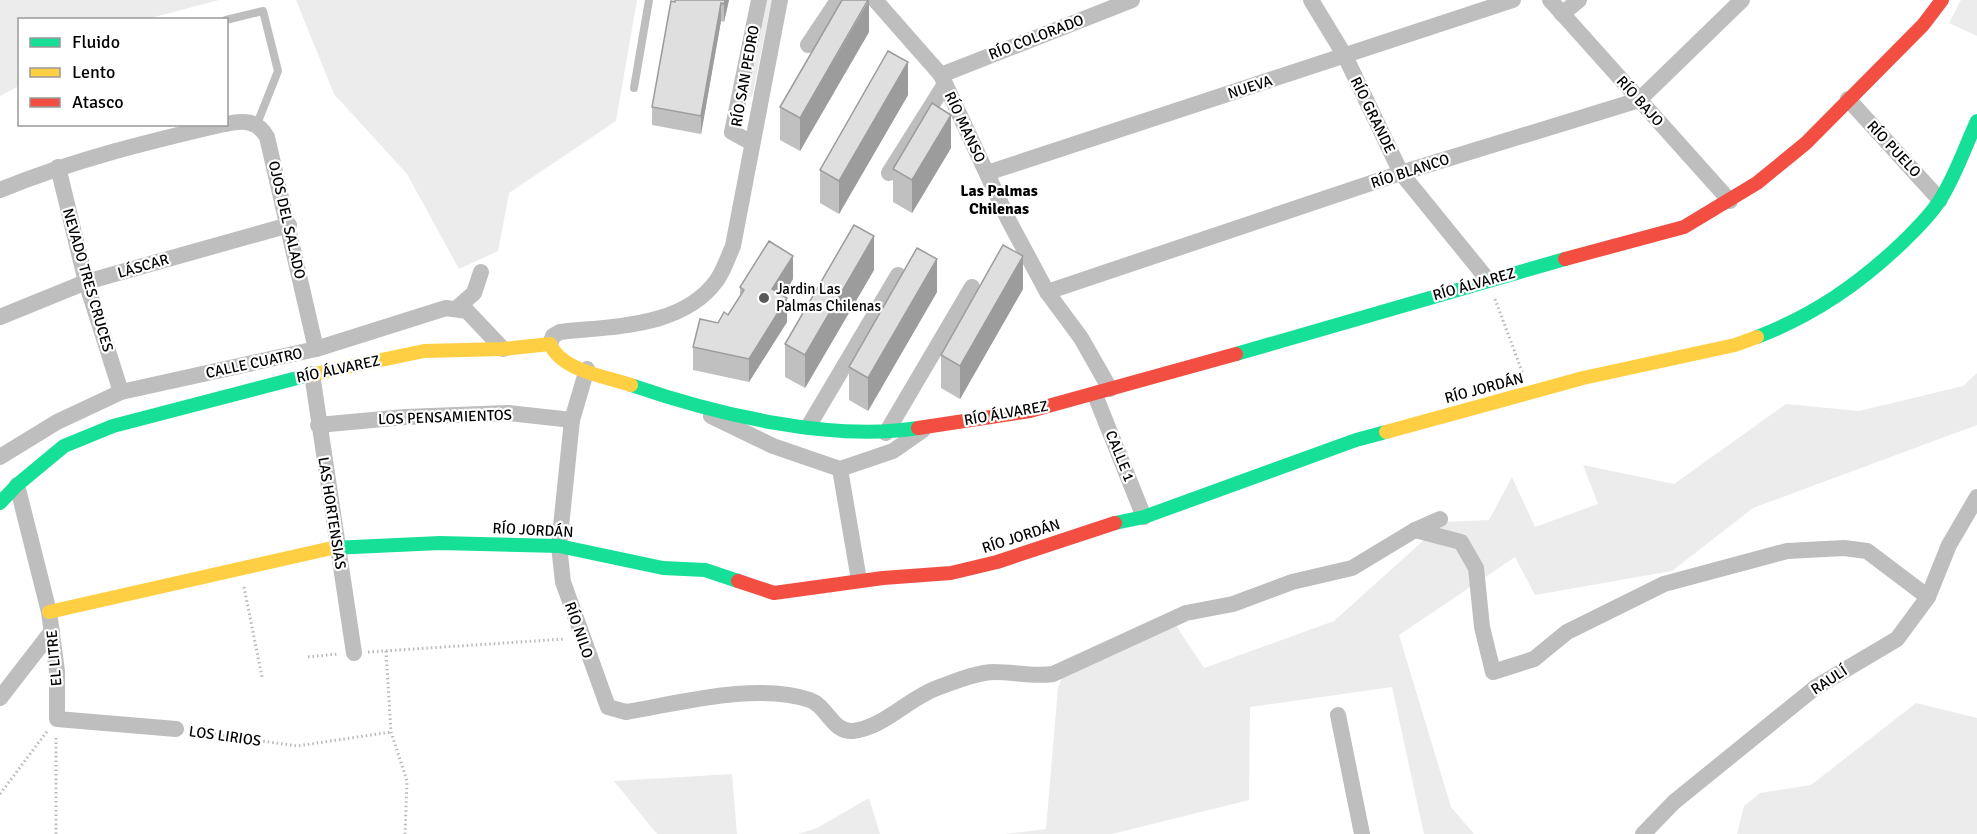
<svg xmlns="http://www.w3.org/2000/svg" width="1977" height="834" font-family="Signika,sans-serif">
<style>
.green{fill:#ececec}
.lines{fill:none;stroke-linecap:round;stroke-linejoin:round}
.path{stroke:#b9b9b9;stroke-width:3;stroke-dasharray:1.5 3;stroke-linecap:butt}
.lane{stroke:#bebebe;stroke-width:8}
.street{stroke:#bebebe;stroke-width:16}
.fast{stroke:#16e098;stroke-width:14}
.slow{stroke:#ffcf43;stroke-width:14}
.jam{stroke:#f24e42;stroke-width:14}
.wall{fill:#c0c0c0}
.shaded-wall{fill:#9c9c9c}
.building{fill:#dfdfdf;stroke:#9c9c9c;stroke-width:1.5}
.poi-dot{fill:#595959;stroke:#fff;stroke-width:2}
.labels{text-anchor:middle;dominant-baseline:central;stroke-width:4.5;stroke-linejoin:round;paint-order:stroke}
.street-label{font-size:15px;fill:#000;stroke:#fff}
.poi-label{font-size:15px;fill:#000;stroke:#fff;text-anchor:start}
.neighbourhood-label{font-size:16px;font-weight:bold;fill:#000;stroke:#fff}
</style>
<rect width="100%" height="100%" fill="#fff"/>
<!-- green -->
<g class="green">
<polygon points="0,0 219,0 147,19 20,20 19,86 0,96"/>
<polygon points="296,0 637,0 616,121 509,193 498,251 459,269 407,174 334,94"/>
<polygon points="767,0 772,0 752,97 748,96"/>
<polygon points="1961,0 1977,0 1977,36 1949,23"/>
<polygon points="1977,373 1977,425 1753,508 1672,571 1535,595 1515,557 1399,635 1451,807 1474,834 1424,834 1392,687 1250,707 1249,800 1112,834 1005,834 1046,829 1058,688 1064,672 1175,624 1204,668 1334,621 1444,522 1489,520 1512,477 1535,527 1598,504 1583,465 1674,484 1786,404 1859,411 1963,386"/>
<polygon points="1916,703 1977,718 1977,834 1737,834 1744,806 1760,793 1811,785"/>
<polygon points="732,774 737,834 657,834 614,781"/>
<polygon points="869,798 880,834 798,834 817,828"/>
</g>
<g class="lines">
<!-- path -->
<g class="path">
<polyline points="1495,299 1523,374"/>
<polyline points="244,587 262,677"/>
<polyline points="386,651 391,732 407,781 405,834"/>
<polyline points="368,652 565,639"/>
<polyline points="308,657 338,654"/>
<polyline points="192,731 297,746 391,732"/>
<polyline points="0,794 48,730"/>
<polyline points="56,834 56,736"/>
</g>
<!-- lane -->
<g class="lane">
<polyline points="226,20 263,11 278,71 257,124"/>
<polyline points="634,88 649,0"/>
</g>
<!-- street -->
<g class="street">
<polyline points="875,0 941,75 1009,221 1047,292 1081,338 1110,389"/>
<polyline points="1311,0 1345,56 1401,173 1488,280"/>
<polyline points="1550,0 1730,201"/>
<polyline points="1562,14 1579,0"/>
<polyline points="808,45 838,0"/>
<polyline points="941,75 1132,0"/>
<polyline points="1848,99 1940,200"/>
<path d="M226,124C244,120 257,120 267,137L316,349"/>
<polyline points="752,143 732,132 759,0"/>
<polyline points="58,167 86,282 121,392"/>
<polyline points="889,173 945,84"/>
<polyline points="987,173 1513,0"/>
<path d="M0,190C73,160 147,142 224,124"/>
<polyline points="1047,292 1401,173 1639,100 1742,0"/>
<polyline points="457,308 474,293 481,272"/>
<polyline points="0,317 86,282 289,225"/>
<path d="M550,344L553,336L560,332C612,326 683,328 717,280C724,270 728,257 733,246L780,0"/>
<path d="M587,369L572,420L559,546L563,582L608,707L626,712C680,703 757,682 810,700C827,706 833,733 853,731C883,728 909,698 937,688C954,682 977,672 994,672C1015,672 1033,677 1053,674L1186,613L1233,604L1292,582L1352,568L1415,530L1440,519"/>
<polyline points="312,374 354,653"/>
<polyline points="1095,395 1144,517"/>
<polyline points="711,416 773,446 840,469 893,451 923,430"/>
<polyline points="318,425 405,417 508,413 572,420"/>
<polyline points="808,427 898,275"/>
<polyline points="886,433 972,287"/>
<polyline points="0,457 57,422 121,392 316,349 446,308 467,311 503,349"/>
<polyline points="840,469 859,580"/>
<polyline points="17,485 49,612 57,671 57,719 176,729"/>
<polyline points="1415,530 1461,542 1476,568 1482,627 1493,672 1534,659 1567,632 1664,584 1787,551 1844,548 1867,551 1928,597"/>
<polyline points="0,698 52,631"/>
<polyline points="1338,715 1362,834"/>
<polyline points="1643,834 1674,802 1816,687 1897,639 1928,597 1949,545 1977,497"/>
</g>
<!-- fast -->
<g class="fast">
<path d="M1757,337C1814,315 1859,284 1903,242C1916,229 1930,216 1940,200C1955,177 1965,147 1977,121"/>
<polyline points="1236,354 1565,259"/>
<path d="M631,385C715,414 830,442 918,428"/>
<polyline points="0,503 17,485 64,446 113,426 305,376"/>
<polyline points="1115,523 1144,517 1356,440 1386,432"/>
<polyline points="332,548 440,543 559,546 663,568 705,570 738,581"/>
</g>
<!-- slow -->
<g class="slow">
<path d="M305,376L424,351L503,349L550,344C562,371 604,376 631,385"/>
<polyline points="1386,432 1583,378 1735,345 1757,337"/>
<polyline points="49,612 332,548"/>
</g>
<!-- jam -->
<g class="jam">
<polyline points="1565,259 1684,227 1757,183 1806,143 1923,25 1942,0"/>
<polyline points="918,428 1030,411 1236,354"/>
<polyline points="738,581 774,593 883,578 951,573 997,562 1115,523"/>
</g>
</g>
<!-- wall -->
<g class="wall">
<polygon points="675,0 729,0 724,22 721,21 701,134 652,125 652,107"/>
<polygon points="869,32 800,151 780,140 780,107"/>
<polygon points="908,95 839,214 820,203 820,170"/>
<polygon points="951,148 912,213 893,202 893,169"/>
<polygon points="874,270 805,388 785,377 785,344"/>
<polygon points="793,279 783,296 787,322 749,382 693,370 693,347 718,323 728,315 740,296 740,287"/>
<polygon points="1023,289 960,399 941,388 941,355"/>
<polygon points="937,292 868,411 849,400 849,367"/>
</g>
<!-- shaded-wall -->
<g class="shaded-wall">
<polygon points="725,0 729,0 724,22 724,4"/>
<polygon points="869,0 869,32 800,151 800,118"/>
<polygon points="721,3 721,21 701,134 701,116"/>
<polygon points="908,62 908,95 839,214 839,181"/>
<polygon points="951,115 951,148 912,213 912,180"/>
<polygon points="874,236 874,270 805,388 805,355"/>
<polygon points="793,256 793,279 772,313 772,289"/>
<polygon points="1023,256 1023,289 960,399 960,366"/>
<polygon points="937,259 937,292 868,411 868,378"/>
<polygon points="787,298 787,322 749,382 749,359"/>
</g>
<!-- building -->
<g class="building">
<polygon points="675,0 725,0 724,4 721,3 701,116 652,107 671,1 675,2"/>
<polygon points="842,0 868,0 800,118 780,107"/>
<polygon points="888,51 908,62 839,181 820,170"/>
<polygon points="932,103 951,115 912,180 893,169"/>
<polygon points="854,225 874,236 805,355 785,344"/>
<polygon points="769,241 793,256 772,289 787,298 749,359 693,347 700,319 718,323 724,312 728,315 744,290 740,287"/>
<polygon points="1003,245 1023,256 960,366 941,355"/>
<polygon points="917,248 937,259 868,378 849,367"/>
</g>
<!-- markers -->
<circle class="poi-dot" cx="764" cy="298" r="6"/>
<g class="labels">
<!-- street labels -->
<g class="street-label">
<text transform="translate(1036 37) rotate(-21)">RÍO COLORADO</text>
<text transform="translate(745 76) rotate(-80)">RÍO SAN PEDRO</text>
<text transform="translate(1250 87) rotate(-18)">NUEVA</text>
<text transform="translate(1640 101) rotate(48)">RÍO BAJO</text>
<text transform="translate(1373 115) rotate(64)">RÍO GRANDE</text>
<text transform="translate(965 127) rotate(65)">RÍO MANSO</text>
<text transform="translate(1894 149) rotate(47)">RÍO PUELO</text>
<text transform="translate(1410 171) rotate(-18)">RÍO BLANCO</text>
<text transform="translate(287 220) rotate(77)">OJOS DEL SALADO</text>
<text transform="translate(143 266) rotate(-16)">LÁSCAR</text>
<text transform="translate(88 280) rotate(74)">NEVADO TRES CRUCES</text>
<text transform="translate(1474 284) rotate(-16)">RÍO ÁLVAREZ</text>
<text transform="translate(254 363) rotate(-12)">CALLE CUATRO</text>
<text transform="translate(338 369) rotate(-12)">RÍO ÁLVAREZ</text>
<text transform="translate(1484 388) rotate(-15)">RÍO JORDÁN</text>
<text transform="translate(1006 413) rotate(-10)">RÍO ÁLVAREZ</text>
<text transform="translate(445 417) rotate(-2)">LOS PENSAMIENTOS</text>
<text transform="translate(1120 456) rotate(68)">CALLE 1</text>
<text transform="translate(332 513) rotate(81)">LAS HORTENSIAS</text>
<text transform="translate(533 530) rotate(3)">RÍO JORDÁN</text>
<text transform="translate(1021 536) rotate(-18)">RÍO JORDÁN</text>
<text transform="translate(579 630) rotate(71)">RÍO NILO</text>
<text transform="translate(54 658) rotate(-95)">EL LITRE</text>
<text transform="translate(1829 680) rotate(-33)">RAULÍ</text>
<text transform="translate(225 736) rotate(8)">LOS LIRIOS</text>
</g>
<!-- poi labels -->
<g class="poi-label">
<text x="776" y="289">Jardin Las<tspan x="776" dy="17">Palmas Chilenas</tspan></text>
</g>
<!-- neighbourhood labels -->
<g class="neighbourhood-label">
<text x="999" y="191">Las Palmas<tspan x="999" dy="18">Chilenas</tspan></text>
</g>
</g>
<!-- legend -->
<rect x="18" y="18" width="210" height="108" fill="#ffffff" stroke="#999999" stroke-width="1.5"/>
<rect x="30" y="38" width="30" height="9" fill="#16e098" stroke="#999999" stroke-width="1.5"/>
<text x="72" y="48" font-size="18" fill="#000000">Fluido</text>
<rect x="30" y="68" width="30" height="9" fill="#ffcf43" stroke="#999999" stroke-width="1.5"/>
<text x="72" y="78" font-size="18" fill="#000000">Lento</text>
<rect x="30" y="98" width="30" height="9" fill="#f24e42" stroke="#999999" stroke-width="1.5"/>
<text x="72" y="108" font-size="18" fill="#000000">Atasco</text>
</svg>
